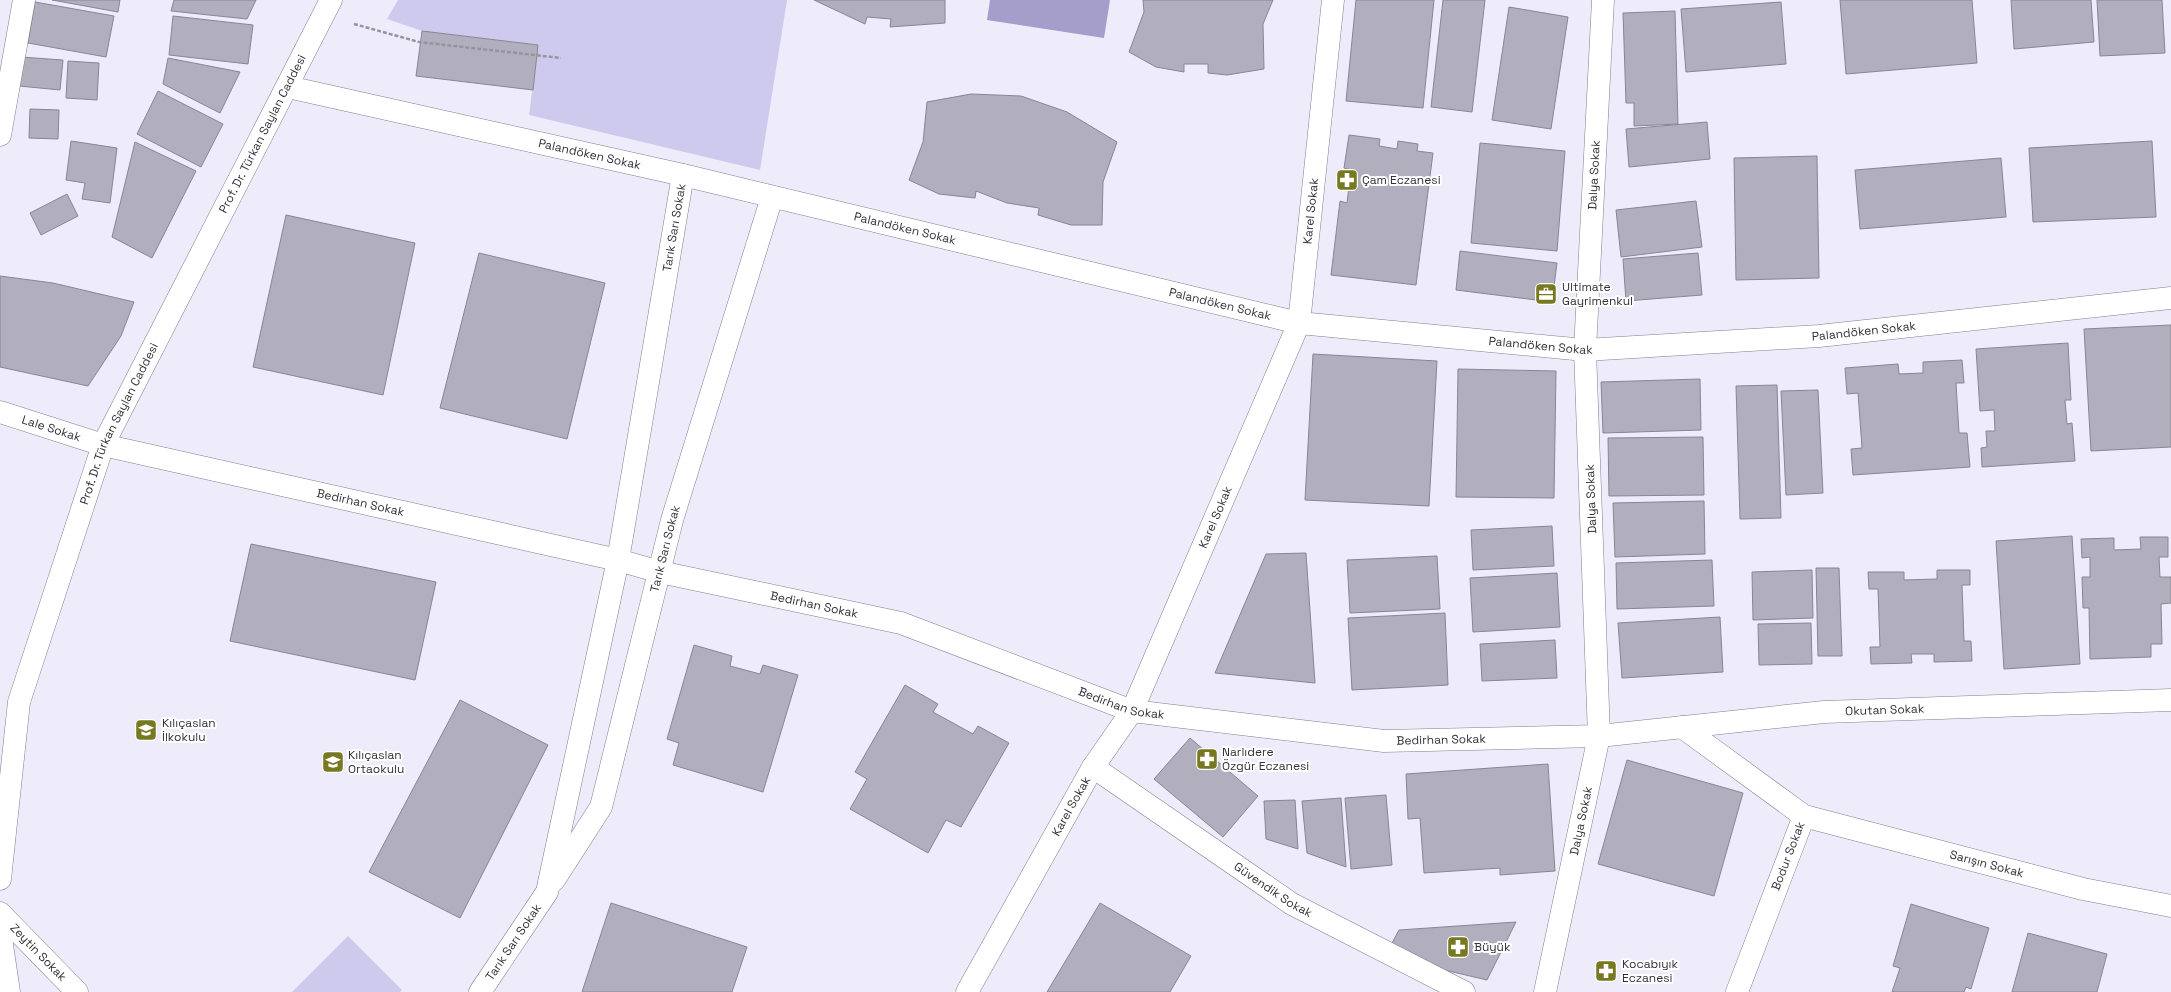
<svg xmlns="http://www.w3.org/2000/svg" width="2171" height="992" font-family="'Space Grotesk',sans-serif">
<style>
.green{fill:#cecaee}
.water{fill:#a59ecb}
.building{fill:#b1afbd;stroke:#878693}
.lines{fill:none;stroke-linecap:round;stroke-linejoin:round}
.minor-casing{stroke:#807f8c;stroke-width:23}
.tertiary-casing{stroke:#807f8c;stroke-width:23}
.path{stroke:#95949e;stroke-width:2.5;stroke-dasharray:4 2;stroke-linecap:butt}
.minor{stroke:#fff;stroke-width:22}
.tertiary{stroke:#fff;stroke-width:22}
.labels{text-anchor:middle;dominant-baseline:central;stroke-width:4;stroke-linejoin:round;paint-order:stroke}
.street-label{font-size:12px;fill:#323237;stroke:#fff}
.poi-label{font-size:12px;fill:#323237;stroke:#fff;text-anchor:start}
</style>
<rect width="100%" height="100%" fill="#eeecfb"/>
<!-- green -->
<g class="green">
<polygon points="398,0 787,0 760,170 529,115 538,45 422,31 387,19"/>
<polygon points="348,936 402,990 400,992 292,992"/>
</g>
<!-- water -->
<polygon class="water" points="990,0 1110,0 1104,38 987,20"/>
<!-- building -->
<g class="building">
<polygon points="52,0 120,0 118,12"/>
<polygon points="174,0 256,0 247,19 171,11"/>
<polygon points="814,0 945,0 945,23 890,27 891,19 867,17 865,24"/>
<polygon points="1143,0 1273,0 1263,24 1264,69 1227,75 1208,73 1208,64 1184,64 1184,72 1156,67 1129,52 1144,12"/>
<polygon points="1356,0 1434,0 1423,108 1346,101"/>
<polygon points="1443,0 1485,0 1472,112 1431,107"/>
<polygon points="1840,0 1972,0 1977,63 1846,74"/>
<polygon points="2011,0 2091,0 2094,42 2014,49"/>
<polygon points="2097,0 2162,0 2165,53 2100,56"/>
<polygon points="35,2 114,16 106,57 28,43"/>
<polygon points="1781,2 1786,64 1686,72 1681,9"/>
<polygon points="1509,7 1568,17 1551,129 1492,120"/>
<polygon points="1675,11 1678,124 1634,126 1634,103 1626,103 1623,13"/>
<polygon points="173,16 253,25 248,64 169,55"/>
<polygon points="422,31 538,45 533,90 416,76"/>
<polygon points="21,57 63,60 60,90 19,86"/>
<polygon points="168,58 240,72 220,113 163,84"/>
<polygon points="68,61 99,63 97,100 66,98"/>
<polygon points="158,91 223,124 201,167 137,134"/>
<polygon points="971,94 1021,96 1067,112 1117,142 1103,182 1102,225 1071,225 1038,215 1039,208 1007,203 976,191 975,198 939,194 909,180 923,142 927,102"/>
<polygon points="30,109 59,110 58,139 29,138"/>
<polygon points="1707,122 1710,159 1629,167 1626,129"/>
<polygon points="1349,135 1380,139 1379,146 1397,149 1398,141 1418,144 1417,151 1433,153 1416,285 1331,275 1340,201 1347,203 1351,170 1344,168"/>
<polygon points="71,141 117,148 110,203 82,199 85,183 66,180"/>
<polygon points="2152,141 2156,217 2033,222 2029,148"/>
<polygon points="135,142 196,171 152,258 112,237"/>
<polygon points="1480,143 1565,151 1557,251 1471,243"/>
<polygon points="1817,156 1819,278 1736,280 1734,158"/>
<polygon points="2001,158 2006,217 1860,229 1855,170"/>
<polygon points="67,194 78,216 41,235 30,213"/>
<polygon points="1696,201 1702,247 1621,257 1616,210"/>
<polygon points="286,215 415,243 383,395 253,367"/>
<polygon points="1460,251 1557,263 1552,302 1456,290"/>
<polygon points="479,253 605,283 567,439 440,408"/>
<polygon points="1698,253 1702,295 1626,301 1623,259"/>
<polygon points="0,276 53,283 134,302 121,336 88,386 0,367"/>
<polygon points="2171,325 2171,447 2091,451 2084,329"/>
<polygon points="2068,343 2071,400 2065,400 2067,424 2072,423 2075,461 1982,467 1981,448 1987,447 1986,431 1995,431 1994,410 1980,411 1976,349"/>
<polygon points="1313,354 1437,361 1429,506 1305,500"/>
<polygon points="1962,360 1964,383 1956,383 1959,433 1967,433 1970,467 1853,475 1851,449 1862,448 1858,393 1847,394 1845,368 1898,364 1899,374 1923,373 1923,362"/>
<polygon points="1458,369 1556,371 1554,498 1456,497"/>
<polygon points="1700,379 1701,430 1603,433 1601,382"/>
<polygon points="1777,385 1781,518 1740,519 1736,386"/>
<polygon points="1818,390 1823,493 1786,495 1781,391"/>
<polygon points="1703,437 1704,495 1609,496 1608,438"/>
<polygon points="1704,501 1705,554 1615,557 1613,503"/>
<polygon points="1552,526 1554,566 1473,570 1471,530"/>
<polygon points="2072,536 2080,664 2004,669 1996,541"/>
<polygon points="2140,537 2168,537 2168,557 2159,557 2160,577 2171,577 2171,603 2161,604 2162,644 2151,644 2151,657 2090,659 2089,608 2083,608 2082,577 2090,577 2090,557 2082,558 2081,539 2114,538 2114,550 2141,549"/>
<polygon points="251,544 436,582 415,680 230,641"/>
<polygon points="1306,553 1315,683 1215,673 1266,554"/>
<polygon points="1437,556 1440,609 1350,613 1347,560"/>
<polygon points="1712,560 1714,606 1617,609 1616,563"/>
<polygon points="1816,568 1839,568 1842,656 1818,656"/>
<polygon points="1812,570 1813,618 1753,620 1752,572"/>
<polygon points="1937,570 1970,570 1970,585 1962,585 1964,641 1971,641 1972,661 1934,662 1934,654 1911,654 1912,663 1871,664 1870,647 1880,647 1878,589 1869,589 1868,572 1904,572 1904,580 1937,579"/>
<polygon points="1557,573 1560,627 1473,632 1470,578"/>
<polygon points="1445,613 1448,685 1352,690 1348,618"/>
<polygon points="1720,617 1723,672 1622,678 1618,623"/>
<polygon points="1811,623 1812,664 1759,665 1758,624"/>
<polygon points="1555,640 1557,678 1482,681 1480,644"/>
<polygon points="694,645 732,656 730,666 760,674 763,665 798,675 763,792 673,765 679,743 667,739"/>
<polygon points="905,685 938,704 933,712 973,734 978,726 1009,743 961,827 946,820 928,853 850,809 867,779 855,772"/>
<polygon points="460,700 548,745 460,918 369,872"/>
<polygon points="1190,738 1258,796 1223,837 1154,779"/>
<polygon points="1627,760 1743,793 1714,896 1598,864"/>
<polygon points="1548,764 1555,871 1500,875 1500,868 1424,873 1420,818 1408,819 1406,774"/>
<polygon points="1386,795 1392,865 1351,869 1345,798"/>
<polygon points="1341,798 1346,867 1307,853 1302,801"/>
<polygon points="1295,800 1298,849 1266,839 1264,801"/>
<polygon points="611,903 747,947 732,992 582,992"/>
<polygon points="1100,903 1191,956 1170,992 1047,992"/>
<polygon points="1911,904 1989,928 1971,989 1966,987 1964,992 1892,992 1900,968 1893,966"/>
<polygon points="1516,922 1487,980 1440,969 1391,945 1399,930"/>
<polygon points="2028,933 2107,954 2097,992 2012,992"/>
</g>
<g class="lines">
<!-- minor casing -->
<g class="minor-casing">
<g id="minor">
<path id="s1" d="M288,87L683,175L1299,323L1585,350L1819,336L2171,298"/>
<polyline points="0,135 24,0"/>
<path id="s2" d="M0,412L103,445L618,560L660,572L901,623L1132,711L1384,741L1599,736L1824,712L2171,700"/>
<polyline points="1682,727 1804,816 1737,992"/>
<path id="s3" d="M1093,767L1292,904L1464,992"/>
<path id="s4" d="M1804,816L2083,889L2171,906"/>
<path id="s5" d="M554,880L601,807L672,520L772,197"/>
<polyline points="0,931 9,992"/>
<path id="s6" d="M480,992L547,892L618,560L683,175"/>
<path id="s7" d="M967,992L1093,767L1132,711L1299,323L1333,0"/>
<path id="s8" d="M1545,992L1599,736L1585,350L1603,0"/>
</g>
</g>
<!-- tertiary casing -->
<g class="tertiary-casing">
<g id="tertiary">
<path id="s9" d="M0,879L19,702L103,445L331,0"/>
<path id="s10" d="M0,913L77,992"/>
</g>
</g>
<!-- path -->
<polyline class="path" points="354,24 419,42 561,58"/>
<!-- minor -->
<use href="#minor" class="minor"/>
<!-- tertiary -->
<use href="#tertiary" class="tertiary"/>
</g>
<!-- icons -->
<defs>
<g id="pharmacy-square" transform="scale(1.15)"><rect x="-9" y="-9" width="18" height="18" rx="4" fill="#767921" stroke="#fff"/><path d="M-2-6h4v4h4v4h-4v4h-4v-4h-4v-4h4Z" fill="#fff"/></g>
<g id="office-square" transform="scale(1.15)"><rect x="-9" y="-9" width="18" height="18" rx="4" fill="#767921" stroke="#fff"/><path d="M-6-3h4V-5.5h4V-3h4V5H-6ZM-1-4.5V-3h2v-1.5ZM-6 0V1H6V0Z" fill="#fff"/></g>
<g id="school-square" transform="scale(1.15)"><rect x="-9" y="-9" width="18" height="18" rx="4" fill="#767921" stroke="#fff"/><path d="M0-5L7-2L0 1L-7-2ZM-4 1L0 2.5L4 1V4Q0 6-4 4Z" fill="#fff"/></g>
</defs>
<g fill-rule="evenodd">
<use href="#pharmacy-square" x="1347" y="180"/>
<use href="#office-square" x="1546" y="294"/>
<use href="#school-square" x="146" y="730"/>
<use href="#pharmacy-square" x="1207" y="759"/>
<use href="#school-square" x="333" y="762"/>
<use href="#pharmacy-square" x="1458" y="947"/>
<use href="#pharmacy-square" x="1606" y="971"/>
</g>
<g class="labels">
<!-- street labels -->
<g class="street-label">
<text stroke="none"><textPath href="#s9" startOffset="798">Prof. Dr. Türkan Saylan Caddesi</textPath></text>
<text stroke="none"><textPath href="#s1" startOffset="309">Palandöken Sokak</textPath></text>
<text stroke="none"><textPath href="#s8" startOffset="823">Dalya Sokak</textPath></text>
<text stroke="none"><textPath href="#s7" startOffset="861">Karel Sokak</textPath></text>
<text stroke="none"><textPath href="#s6" startOffset="797">Tarık Sarı Sokak</textPath></text>
<text stroke="none"><textPath href="#s1" startOffset="633">Palandöken Sokak</textPath></text>
<text stroke="none"><textPath href="#s1" startOffset="957">Palandöken Sokak</textPath></text>
<text stroke="none"><textPath href="#s1" startOffset="1605">Palandöken Sokak</textPath></text>
<text stroke="none"><textPath href="#s1" startOffset="1281">Palandöken Sokak</textPath></text>
<text stroke="none"><textPath href="#s9" startOffset="474">Prof. Dr. Türkan Saylan Caddesi</textPath></text>
<text stroke="none"><textPath href="#s2" startOffset="54">Lale Sokak</textPath></text>
<text transform="translate(1591 499) rotate(-92)">Dalya Sokak</text>
<text stroke="none"><textPath href="#s2" startOffset="372">Bedirhan Sokak</textPath></text>
<text stroke="none"><textPath href="#s7" startOffset="537">Karel Sokak</textPath></text>
<text stroke="none"><textPath href="#s5" startOffset="353">Tarık Sarı Sokak</textPath></text>
<text stroke="none"><textPath href="#s2" startOffset="837">Bedirhan Sokak</textPath></text>
<text stroke="none"><textPath href="#s2" startOffset="1161">Bedirhan Sokak</textPath></text>
<text stroke="none"><textPath href="#s2" startOffset="1929">Okutan Sokak</textPath></text>
<text stroke="none"><textPath href="#s2" startOffset="1484">Bedirhan Sokak</textPath></text>
<text stroke="none"><textPath href="#s7" startOffset="213">Karel Sokak</textPath></text>
<text stroke="none"><textPath href="#s8" startOffset="175">Dalya Sokak</textPath></text>
<text transform="translate(1788 856) rotate(-69)">Bodur Sokak</text>
<text stroke="none"><textPath href="#s4" startOffset="189">Sarışın Sokak</textPath></text>
<text stroke="none"><textPath href="#s3" startOffset="218">Güvendik Sokak</textPath></text>
<text stroke="none"><textPath href="#s6" startOffset="60">Tarık Sarı Sokak</textPath></text>
<text stroke="none"><textPath href="#s10" startOffset="55">Zeytin Sokak</textPath></text>
</g>
<!-- poi labels -->
<g class="poi-label">
<text x="1362" y="180">Çam Eczanesi</text>
<text x="1562" y="287">Ultimate<tspan x="1562" dy="14">Gayrimenkul</tspan></text>
<text x="162" y="723">Kılıçaslan<tspan x="162" dy="14">İlkokulu</tspan></text>
<text x="1222" y="752">Narlıdere<tspan x="1222" dy="14">Özgür Eczanesi</tspan></text>
<text x="348" y="755">Kılıçaslan<tspan x="348" dy="14">Ortaokulu</tspan></text>
<text x="1474" y="947">Büyük</text>
<text x="1622" y="964">Kocabıyık<tspan x="1622" dy="14">Eczanesi</tspan></text>
</g>
</g>
</svg>
